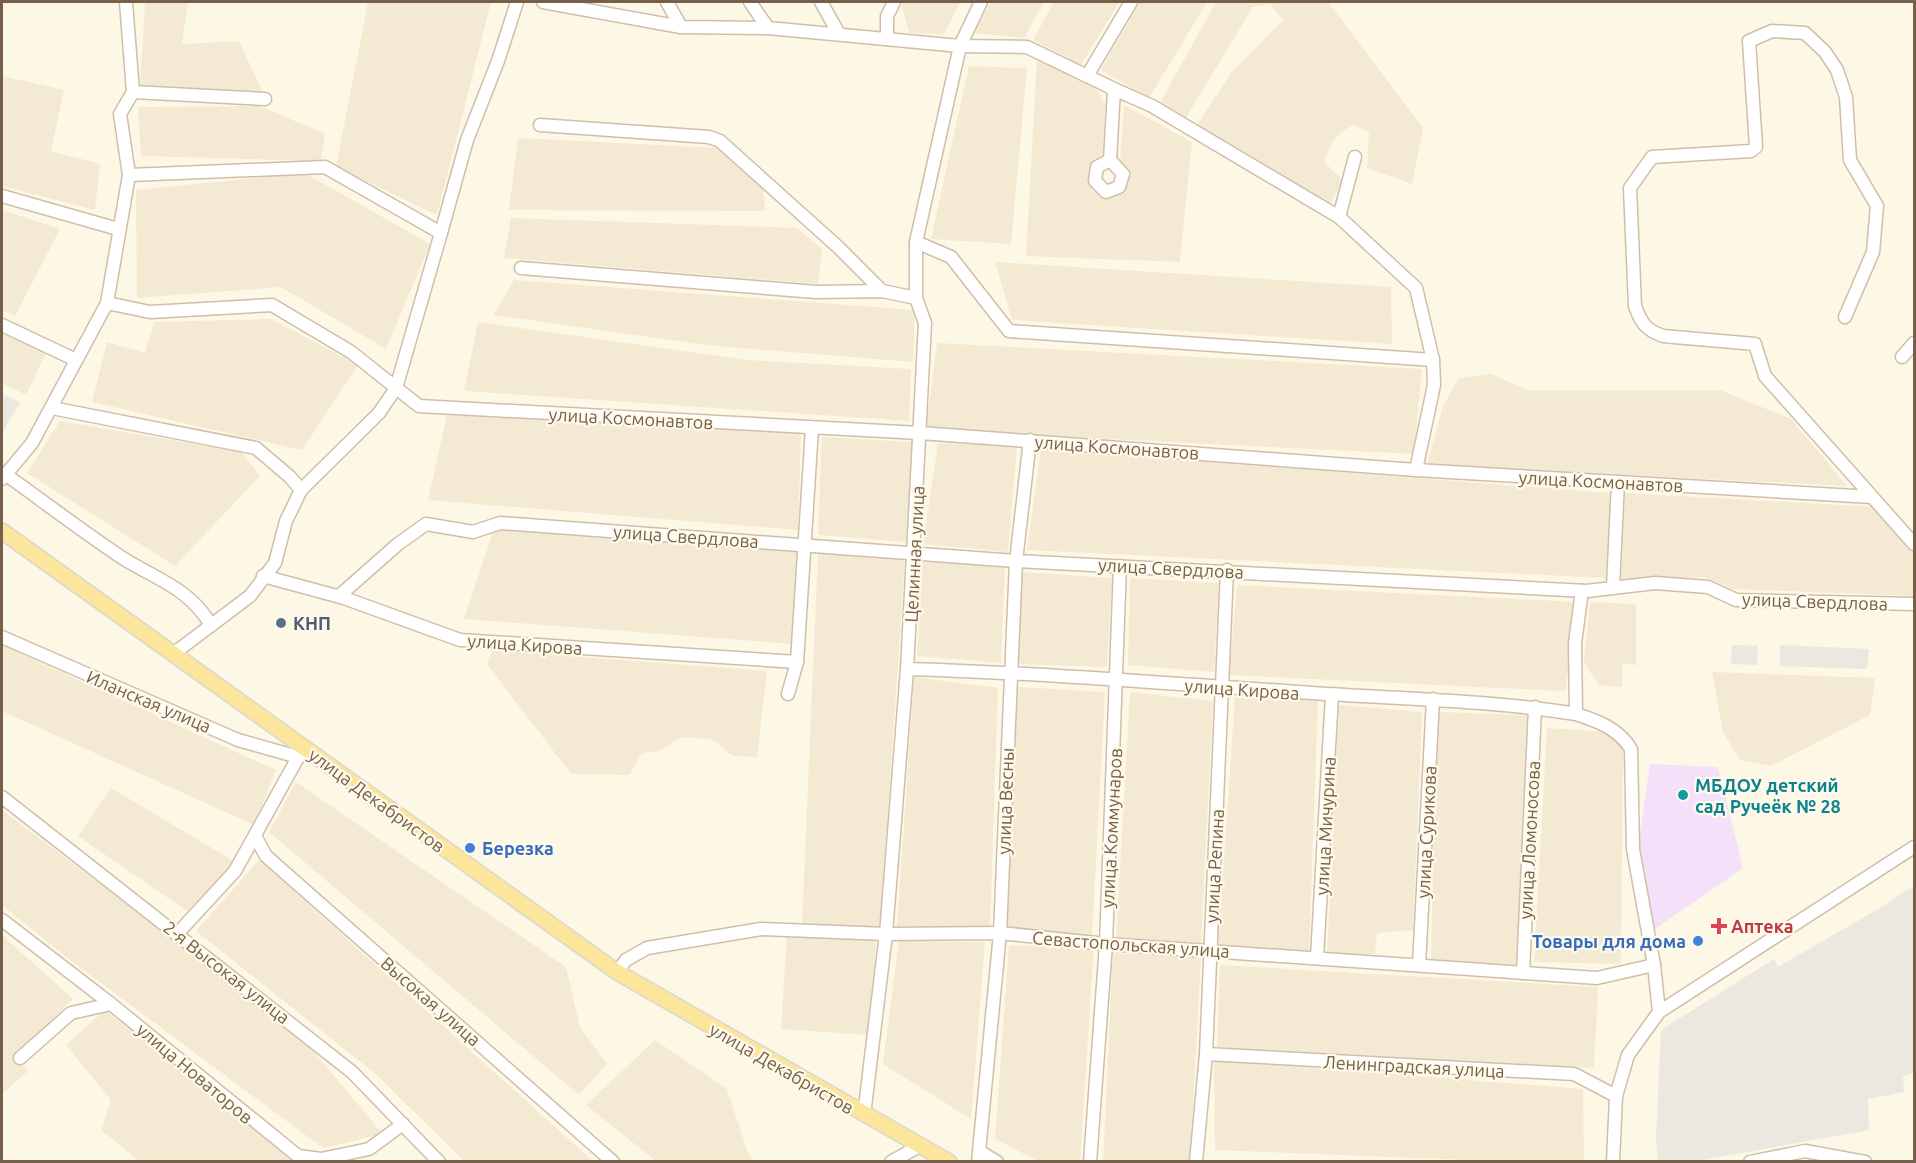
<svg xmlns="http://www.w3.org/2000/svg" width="1916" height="1163" font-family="Ubuntu,sans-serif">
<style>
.residential{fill:#f4ead3}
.industrial{fill:#ece7df}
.education{fill:#f4e1f9}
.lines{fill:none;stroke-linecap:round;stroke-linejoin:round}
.minor-casing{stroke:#cebfab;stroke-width:15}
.major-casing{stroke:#dbd6d0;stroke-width:18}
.minor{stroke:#fff;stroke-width:12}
.major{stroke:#fce69c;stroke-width:15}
.service-dot{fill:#5c6f8a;stroke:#fffaeb;stroke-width:2}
.culture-dot{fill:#0f9aa8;stroke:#fffaeb;stroke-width:2}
.shop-dot{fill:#3f7fe0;stroke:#fffaeb;stroke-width:2}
.health-dot{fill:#e0444e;stroke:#fffaeb;stroke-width:2}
.labels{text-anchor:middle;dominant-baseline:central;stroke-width:4.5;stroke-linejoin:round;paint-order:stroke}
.street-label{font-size:18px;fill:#766049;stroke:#fffaeb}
.service-label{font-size:18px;font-weight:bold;fill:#4e5e75;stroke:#fffaeb;text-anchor:start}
.culture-label{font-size:18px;font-weight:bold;fill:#0d838f;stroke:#fffaeb;text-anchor:start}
.shop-label{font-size:18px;font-weight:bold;fill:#366cbe;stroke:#fffaeb;text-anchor:start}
.health-label{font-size:18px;font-weight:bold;fill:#be3a42;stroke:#fffaeb;text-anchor:start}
</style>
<rect width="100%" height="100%" fill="#fdf7e5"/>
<!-- residential -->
<g class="residential">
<polygon points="145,2 188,2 182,44 239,41 263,93 140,86"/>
<polygon points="368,2 491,2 437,215 336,167"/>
<polygon points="904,2 960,2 944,34 909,33 902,6"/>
<polygon points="991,2 1044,2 1024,38 974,33"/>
<polygon points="1054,2 1119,2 1081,65 1033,40"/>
<polygon points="1140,2 1207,2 1149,98 1101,70"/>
<polygon points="1216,2 1328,2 1423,128 1412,184 1367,168 1369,133 1353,124 1333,140 1324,162 1343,180 1329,206 1196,126 1232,72 1283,20 1270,4 1253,7 1185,119 1161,101"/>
<polygon points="1037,58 1096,89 1105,104 1103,153 1091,165 1088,179 1092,191 1109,199 1126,189 1128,174 1120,163 1124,105 1192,142 1180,262 1026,256"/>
<polygon points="969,66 1027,68 1011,244 931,239"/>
<polygon points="2,76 64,90 51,151 100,164 95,210 2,186"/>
<polygon points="260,106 325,134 321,161 141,156 138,107"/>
<polygon points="518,138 720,148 763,189 765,211 509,210"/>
<polygon points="305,173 430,244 386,349 281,287 137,298 136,190"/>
<polygon points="2,210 60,229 15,316 2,310"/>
<polygon points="511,218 797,228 822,249 818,284 504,258"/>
<polygon points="995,262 1391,287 1392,344 1012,320"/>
<polygon points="514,280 915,310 913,362 714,346 493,315"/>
<polygon points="271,319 358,365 302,450 92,402 107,342 145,353 154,322"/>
<polygon points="478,322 748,360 911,369 909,421 464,391"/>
<polygon points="2,332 46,353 26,395 2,383"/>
<polygon points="937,343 1422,369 1414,454 926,430"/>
<polygon points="1491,374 1527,390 1720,390 1791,419 1847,486 1427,465 1443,406 1459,378"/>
<polygon points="447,415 801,433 798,530 428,500"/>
<polygon points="60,421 241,452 260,476 175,566 27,473"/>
<polygon points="822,437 913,442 906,542 818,535"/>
<polygon points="938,443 1017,445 1008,552 923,544"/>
<polygon points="1041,449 1611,493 1606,578 1027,550"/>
<polygon points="1625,493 1876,507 1914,551 1914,596 1732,589 1705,577 1621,581"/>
<polygon points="494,529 798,547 793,644 464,619"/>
<polygon points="818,553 905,558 880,931 802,923"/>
<polygon points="923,562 1005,567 1001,663 917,656"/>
<polygon points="1022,572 1112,578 1107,667 1016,664"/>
<polygon points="1130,578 1219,583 1214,672 1128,665"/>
<polygon points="1237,585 1578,602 1565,691 1229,675"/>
<polygon points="1590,602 1636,604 1636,665 1623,664 1622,687 1599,685 1584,663"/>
<polygon points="2,645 276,770 254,825 2,711"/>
<polygon points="492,650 767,671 757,757 733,756 711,739 682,737 659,751 642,753 629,775 571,774 487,664"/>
<polygon points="1712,672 1875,678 1870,715 1771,766 1740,760 1723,732"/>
<polygon points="914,677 998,688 990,930 897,926"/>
<polygon points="1018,687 1105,692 1092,937 1007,928"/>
<polygon points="1130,692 1213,701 1201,944 1116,939"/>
<polygon points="1235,697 1318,700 1309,950 1218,948"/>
<polygon points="1339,705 1422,712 1413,930 1377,933 1375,954 1327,954"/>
<polygon points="1436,712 1531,715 1518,966 1431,959"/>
<polygon points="1547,728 1609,732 1623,742 1621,964 1534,962"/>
<polygon points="296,782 566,967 580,1027 607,1064 579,1095 269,832"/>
<polygon points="111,788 235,862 187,911 78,836"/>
<polygon points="2,810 298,1033 383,1134 323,1148 74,963 2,905"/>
<polygon points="259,860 593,1161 464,1161 377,1075 196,931"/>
<polygon points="787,934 876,939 870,1035 781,1029"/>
<polygon points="2,935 73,999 14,1057 28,1071 2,1094"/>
<polygon points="899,941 985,942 971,1119 883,1064"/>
<polygon points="1009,946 1094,946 1080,1161 1038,1161 995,1139"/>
<polygon points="1113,953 1201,957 1190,1161 1103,1162"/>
<polygon points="1220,965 1598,987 1594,1068 1217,1047"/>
<polygon points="105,1010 296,1161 139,1161 101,1130 111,1100 66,1045"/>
<polygon points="655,1040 727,1089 749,1156 755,1161 656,1161 586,1105"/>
<polygon points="1214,1060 1583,1089 1584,1161 1492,1161 1215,1150"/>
</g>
<!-- industrial -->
<g class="industrial">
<polygon points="2,394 20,402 2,434"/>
<polygon points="1732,645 1758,646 1757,665 1731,664"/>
<polygon points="1780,645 1869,649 1867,669 1780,666"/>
<polygon points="1914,885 1914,1073 1903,1076 1904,1092 1868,1099 1869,1130 1697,1161 1658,1161 1656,1137 1661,1030 1774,959 1778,967 1887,904"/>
</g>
<!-- education -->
<polygon class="education" points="1650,764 1718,767 1743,868 1652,931 1637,854"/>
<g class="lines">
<!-- minor casing -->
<g class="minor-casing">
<g id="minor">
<polyline points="126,2 133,92"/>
<polyline points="543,2 681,27 768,28 960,46 1027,47 1114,89"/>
<polyline points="667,2 681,27"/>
<polyline points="750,2 768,28"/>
<polyline points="821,2 839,34"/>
<polyline points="887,39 887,16 894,2"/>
<polyline points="1087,76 1131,2"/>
<polyline points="540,125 709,137 720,141 838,247 882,291"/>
<polyline points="1110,160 1097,167 1095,181 1106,192 1119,187 1123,174 1110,160 1114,89 1152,106 1339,217 1416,288 1433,360 1434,385 1416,470"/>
<polyline points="129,175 325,167 441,233 396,388 379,413 301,490"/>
<polyline points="2,196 118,229"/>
<polyline points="1339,217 1355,157"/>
<polyline points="441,233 467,140 498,61 517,2"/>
<polyline points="916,242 951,257 1009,331 1433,360"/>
<polyline points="521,268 816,292 882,291 916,298"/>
<polyline points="107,303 150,312 272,305 351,352 419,406 920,433 1416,470 1872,497"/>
<path d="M1845,317L1873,252L1877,206L1850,160L1846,97L1837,70L1825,52L1805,33L1772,31L1749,41L1756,147L1751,151L1652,157L1630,188L1635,306C1641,323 1646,330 1663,336L1755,344L1765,376L1914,544"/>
<polyline points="2,325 76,360"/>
<polyline points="1902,357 1914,343"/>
<polyline points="52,408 256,448 290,477 301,490 286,521 275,563 250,596 173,654"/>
<path d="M5,474C44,502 82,531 121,557C157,580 188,587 211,625"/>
<polyline points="2,479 32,443 107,303 129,175 120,114 133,92 265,99"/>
<polyline points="263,576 344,598 460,640 797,662"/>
<polyline points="1613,587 1618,482"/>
<path d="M1582,591L1575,643L1576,714C1598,721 1619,729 1631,749L1633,849L1654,965L1659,1012"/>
<polyline points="339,596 398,544 426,524 473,532 500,523 1016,561 1587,591 1655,583 1708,587 1736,600 1914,604"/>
<polyline points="2,637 238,740 298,757"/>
<path d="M907,669C1043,673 1178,684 1312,693C1401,699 1488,700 1576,714"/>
<polyline points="788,694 797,662 812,428"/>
<polyline points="2,797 352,1072 439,1162"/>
<polyline points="255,836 266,856 613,1162"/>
<polyline points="2,920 111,1004 298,1156 321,1159 369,1149 403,1124"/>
<polyline points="178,933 235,871 301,752"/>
<polyline points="1317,958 1332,695"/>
<polyline points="1419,965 1433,699"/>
<polyline points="617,972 626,960 647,948 761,929 886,934 1000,933 1106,944 1597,978 1654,965"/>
<polyline points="1523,973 1535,707"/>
<polyline points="1206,1054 1574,1074 1616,1096"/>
<polyline points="20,1058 71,1013 111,1004"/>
<polyline points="864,1115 886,934 907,669 925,323 916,298 916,242 960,46 981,2"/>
<polyline points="979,1151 997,1162"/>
<polyline points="891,1162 921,1145"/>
<polyline points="978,1162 1000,933 1016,561 1030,440"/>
<polyline points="1090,1162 1106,944 1120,566"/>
<polyline points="1196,1162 1206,1054 1227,570"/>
<polyline points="1613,1162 1616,1096 1628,1055 1659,1012 1914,847"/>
<polyline points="1750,1162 1805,1151 1865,1162"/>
</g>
</g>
<!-- major casing -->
<g class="major-casing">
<polyline id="major" points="2,531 617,972 949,1162"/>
</g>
<!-- minor -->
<use href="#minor" class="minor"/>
<!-- major -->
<use href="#major" class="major"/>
</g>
<!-- markers -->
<circle class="service-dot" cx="281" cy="623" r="6"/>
<circle class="culture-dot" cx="1683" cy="795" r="6"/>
<g class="shop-dot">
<circle cx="470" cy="848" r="6"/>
<circle cx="1698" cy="941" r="6"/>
</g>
<path class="health-dot" d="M1716 917h6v6h6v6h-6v6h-6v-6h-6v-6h6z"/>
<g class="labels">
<!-- street labels -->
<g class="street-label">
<text transform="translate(631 418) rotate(3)">улица Космонавтов</text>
<text transform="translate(1117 447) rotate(4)">улица Космонавтов</text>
<text transform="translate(1601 481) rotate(3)">улица Космонавтов</text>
<text transform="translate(686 536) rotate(4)">улица Свердлова</text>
<text transform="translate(914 554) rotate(-87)">Целинная улица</text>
<text transform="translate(1171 568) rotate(3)">улица Свердлова</text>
<text transform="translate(1815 601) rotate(2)">улица Свердлова</text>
<text transform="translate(525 644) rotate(4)">улица Кирова</text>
<text transform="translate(1242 689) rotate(4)">улица Кирова</text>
<text transform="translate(149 701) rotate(23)">Иланская улица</text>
<text transform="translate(377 800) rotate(36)">улица Декабристов</text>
<text transform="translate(1005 801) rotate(-88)">улица Весны</text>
<text transform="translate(1325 826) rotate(-87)">улица Мичурина</text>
<text transform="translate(1111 828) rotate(-87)">улица Коммунаров</text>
<text transform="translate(1426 832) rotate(-87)">улица Сурикова</text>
<text transform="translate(1529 840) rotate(-87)">улица Ломоносова</text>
<text transform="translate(1214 866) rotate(-87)">улица Репина</text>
<text transform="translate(1131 944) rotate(4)">Севастопольская улица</text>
<text transform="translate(227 972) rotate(38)">2-я Высокая улица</text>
<text transform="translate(431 1001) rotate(41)">Высокая улица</text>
<text transform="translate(1414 1066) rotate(3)">Ленинградская улица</text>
<text transform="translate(782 1068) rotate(30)">улица Декабристов</text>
<text transform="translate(195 1073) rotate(40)">улица Новаторов</text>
</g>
<!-- service labels -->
<g class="service-label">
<text x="293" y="623">КНП</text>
</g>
<!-- culture labels -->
<g class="culture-label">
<text x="1695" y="785">МБДОУ детский<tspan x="1695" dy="21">сад Ручеёк № 28</tspan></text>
</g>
<!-- shop labels -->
<g class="shop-label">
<text x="482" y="848">Березка</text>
<text x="1686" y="941" text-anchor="end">Товары для дома</text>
</g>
<!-- health labels -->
<g class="health-label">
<text x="1731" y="926">Аптека</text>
</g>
</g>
<!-- border -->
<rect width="1916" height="1163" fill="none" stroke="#766049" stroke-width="6"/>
</svg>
